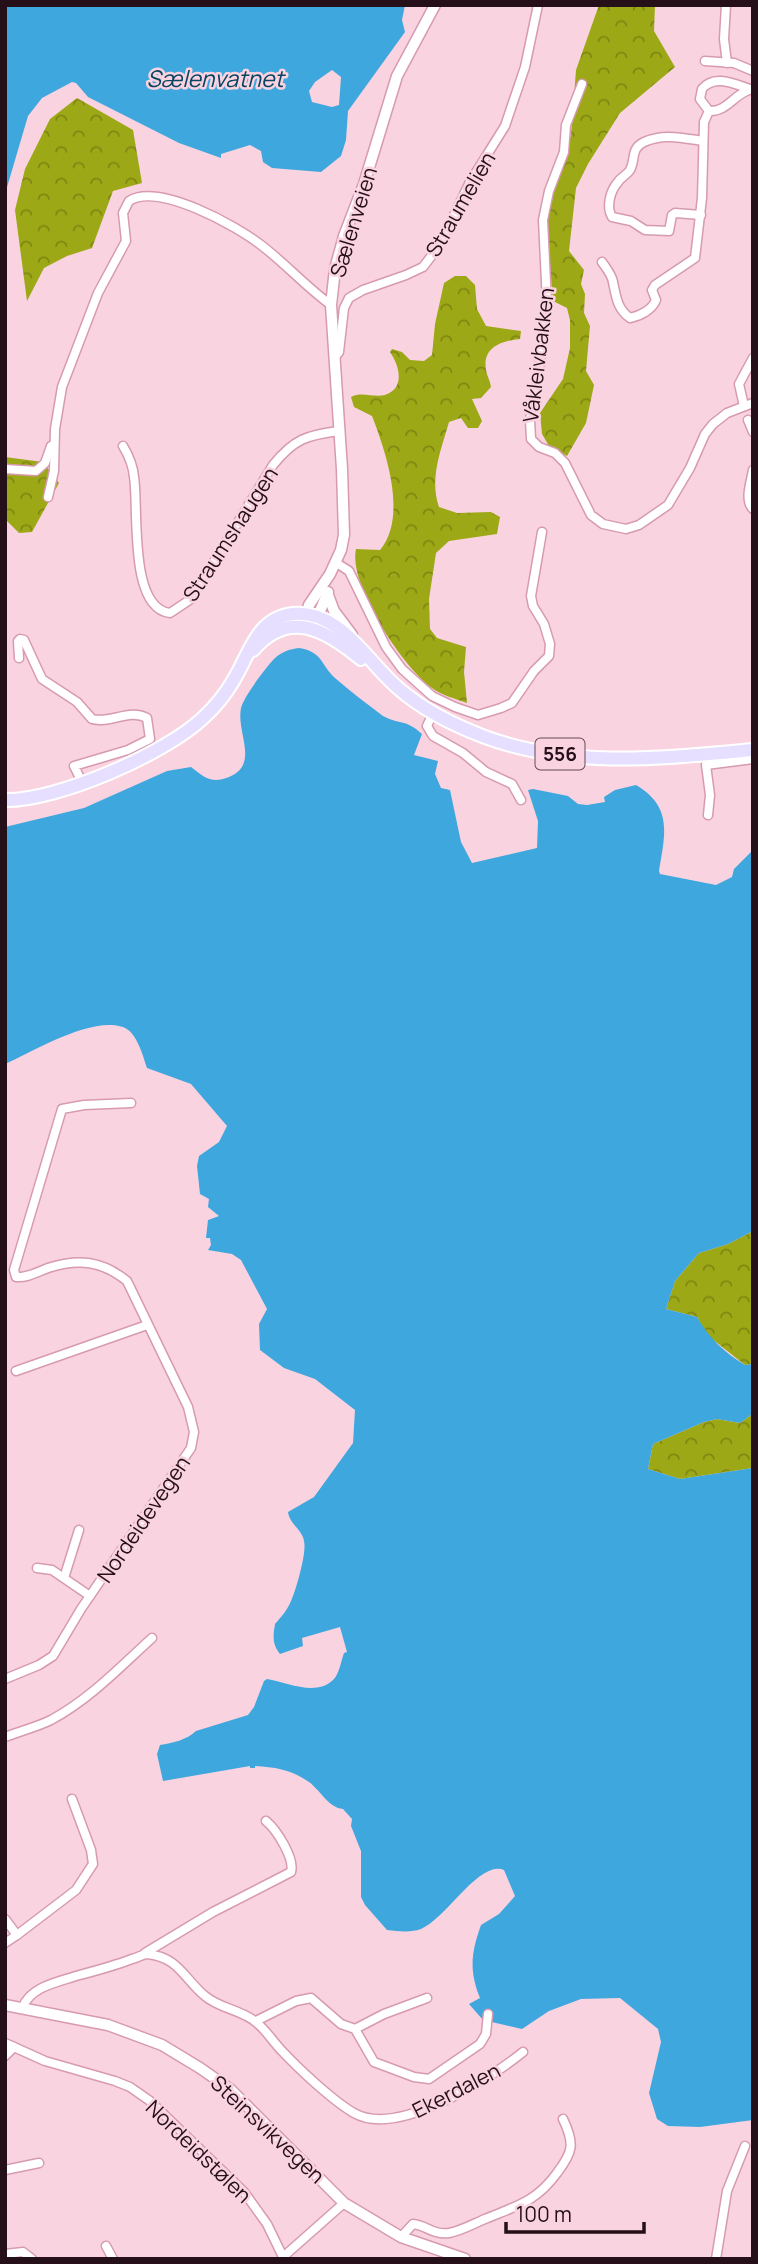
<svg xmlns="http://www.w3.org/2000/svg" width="758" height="2264" font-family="Manrope,sans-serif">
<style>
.forest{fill:url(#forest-crowns)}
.water{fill:#3ea7dd;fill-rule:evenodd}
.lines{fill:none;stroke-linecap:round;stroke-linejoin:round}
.minor-casing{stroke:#d79ab1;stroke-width:11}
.tertiary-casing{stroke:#d79ab1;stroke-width:13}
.primary-casing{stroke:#fff;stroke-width:16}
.minor{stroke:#fff;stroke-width:8}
.tertiary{stroke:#fff;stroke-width:10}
.primary{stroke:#e6dfff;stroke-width:12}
.labels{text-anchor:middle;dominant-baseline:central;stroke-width:5;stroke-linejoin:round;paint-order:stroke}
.shield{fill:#fad3e1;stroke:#654a54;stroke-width:2}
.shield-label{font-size:19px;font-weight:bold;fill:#250f18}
.street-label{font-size:21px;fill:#250f18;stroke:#fad3e1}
.water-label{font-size:23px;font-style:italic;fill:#094561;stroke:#fad3e1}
</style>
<defs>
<pattern id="forest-crowns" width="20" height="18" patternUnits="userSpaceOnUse" patternTransform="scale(1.75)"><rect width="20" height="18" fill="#9ca815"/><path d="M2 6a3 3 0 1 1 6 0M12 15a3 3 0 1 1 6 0" fill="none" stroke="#7f8712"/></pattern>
</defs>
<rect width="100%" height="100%" fill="#fad3e1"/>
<!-- forest -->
<g class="forest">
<polygon points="599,5 655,5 654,31 675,67 620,113 588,164 576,188 569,251 584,270 581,284 585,294 584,313 590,326 586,371 594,385 586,423 567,456 549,446 542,434 540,413 563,379 570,348 570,320 567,308 553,301 546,219 571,135 576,70"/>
<polygon points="77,98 133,130 142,183 113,191 92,248 67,256 44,268 27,301 15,210 25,169 50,119"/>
<path d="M455,276H466L475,285L477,309L486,326L521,331L520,339C502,341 482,347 486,370C487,376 490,380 491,387L481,398L472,399L482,421L478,428H468L461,418L449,422C441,450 429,479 439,507L457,513L491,512L500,517L497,534L449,541L436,553L429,599L430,629L437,638L466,647L464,672L467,703C456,699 441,695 432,688C403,667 348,585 356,549L380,550C408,517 386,452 372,416L354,407L351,397C362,391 374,398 385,395C406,388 399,365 390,352L392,349L402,352L410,360L424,361L432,355L435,324L444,283Z"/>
<polygon points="5,457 43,462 59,483 32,532 19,533 5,519"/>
<polygon points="753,1231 753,1364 745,1365 707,1335 697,1317 666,1309 675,1281 699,1253 728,1244"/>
<polygon points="753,1400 753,1468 680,1479 648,1469 653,1444 704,1422 717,1419 740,1423 751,1415"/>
</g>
<!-- water -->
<g class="water">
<path d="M5,5H405L402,20L405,32L348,111L346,140L341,156L321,172L272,168L263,162L261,151L250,145L221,154V158L179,143L88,97L76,83L72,82L42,98L28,116L5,194ZM332,70L341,77L339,105L332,107L312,102L309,91L315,82Z"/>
<path d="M299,648C323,652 320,664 335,678C350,691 367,704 383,716C400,725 406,719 422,734L414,755L438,761L435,774L441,788L450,790L461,842L472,863L537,848L538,821L528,790L533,789L568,796L578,804L587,805L605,802L604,797L615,790L636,785C673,807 665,834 659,871L660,874L716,885L732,877L734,869L753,850V1231L728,1244L699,1253L675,1281L666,1309L697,1317C709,1338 725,1353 745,1365L753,1364L751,1415L740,1423L717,1419L704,1422L653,1444L648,1469L680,1479L753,1468V2120L700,2127L668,2126L657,2119L649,2093L661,2042L658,2029L620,1998L581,1999L549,2011L522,2029L483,2020L469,2004L480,1998C469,1971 471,1953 481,1925L499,1914L515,1896L504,1870C479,1860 447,1918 421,1929C410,1933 398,1931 387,1930L365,1905L361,1897V1851L351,1826L352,1819L343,1809C329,1808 320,1790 309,1782C292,1770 275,1767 255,1766V1768H250V1766L163,1781L157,1754L160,1745C172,1743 187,1740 196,1731L248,1715L254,1707L264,1681L267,1679C287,1682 315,1697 333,1680C339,1675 341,1661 344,1653L347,1652L340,1627L302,1638L303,1646L280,1654C272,1644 273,1636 275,1624C281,1617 287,1611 291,1601C296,1590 307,1552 304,1541C302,1529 290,1525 288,1512L314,1497L353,1443L355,1410L315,1379L284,1368L260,1350L259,1324L267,1309L241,1260L232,1254L208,1250L211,1245L210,1238H206L208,1220L219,1216L208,1207L209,1199L200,1194L197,1166L199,1156L219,1142L227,1126L191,1084L147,1068C143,1056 137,1032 123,1027C91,1016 34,1051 5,1064V827L84,808L167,771L191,767C205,778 212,784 229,777C260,764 236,733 241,708C243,698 266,667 274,659C281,652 290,649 299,648Z"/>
</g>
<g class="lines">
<!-- minor casing -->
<g class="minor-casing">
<g id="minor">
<polyline points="726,5 724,39 727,63"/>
<polyline points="705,61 734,63 753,71"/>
<polyline points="582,84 566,125 564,152 549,191 543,220 547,303 538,376 530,420 531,439 539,447 555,453 565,463 591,515 603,524 626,529 639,525 668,505 690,468 705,434 713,424 727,413 753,403"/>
<path d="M752,89C734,93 728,112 709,111L700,99L702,89C715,73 736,85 753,90"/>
<path d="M701,215L675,213L672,215L669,231L645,230L631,221L612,217C606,207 610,191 618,182C621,177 627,175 630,170C636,159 630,149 644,142C663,133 683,138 703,141"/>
<path d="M602,262C606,268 612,275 613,282C616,296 617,309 630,318C640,316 652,310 656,300L652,290L655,285L695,258L702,198L704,122L709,111"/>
<polyline points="335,357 339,352 344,308 349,298 363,290 406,275 423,267 439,246 470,182 505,126 525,67 538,5"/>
<polyline points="744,406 739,384 753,358"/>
<polyline points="748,420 753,432"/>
<path d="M123,446C129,456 133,465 134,477C139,507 128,608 170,613L191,599L273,465C294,439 307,435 339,431"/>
<polyline points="5,469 36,471 45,463 51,446"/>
<path d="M753,470C751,482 744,500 753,509"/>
<path d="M48,497L54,471L55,429L62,387L98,293L126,241L123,213L129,201C158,182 237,226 261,245C286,264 306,287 331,305"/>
<polyline points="335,562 349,571 386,647 402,669 432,696 455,707 478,715 501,708 512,703 534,671 549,656 550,644 544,624 533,606 531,596 542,532"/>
<path d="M19,658L18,641L20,639L24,640L42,679L77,702L92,719C110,724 130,708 147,718L150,739L128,750L74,766L82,782"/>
<polyline points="433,713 427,726 433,736 463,753 486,772 512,784 521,800"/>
<polyline points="708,815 710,795 706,765 753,759"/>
<polyline points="16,1371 147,1325"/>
<polyline points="37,1568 52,1570 90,1596"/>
<polyline points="64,1578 79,1530"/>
<path d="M5,1679L39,1665L53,1656L81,1609L191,1448L194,1432L188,1407L127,1281C102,1261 79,1258 48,1268C37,1272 28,1278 16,1277L14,1270L62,1109L84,1105L131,1103"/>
<path d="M5,1737C20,1731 37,1727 51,1720C90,1699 120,1667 152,1638"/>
<polyline points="5,1919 17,1935 76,1890 93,1864 91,1850 72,1799"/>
<polyline points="5,1943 17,1935"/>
<path d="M145,1953L213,1912L291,1872C295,1859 277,1830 266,1821"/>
<path d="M23,2007C30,1987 58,1982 76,1976C95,1971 114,1966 132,1959C137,1958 143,1954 147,1954C179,1957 184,1979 205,1996C220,2009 243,2010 257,2023C267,2031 273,2042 282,2051C299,2069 333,2101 354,2113C397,2138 490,2079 523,2052"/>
<polyline points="256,2021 296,2001 311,1998 341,2024 355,2029 374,2062 414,2077 429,2079 480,2044 486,2034 488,2014"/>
<polyline points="355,2029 384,2014 427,1998"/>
<polyline points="5,2043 45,2061 115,2081 130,2087 150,2101 244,2192 267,2224 284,2259"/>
<polyline points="5,2056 14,2047"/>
<polyline points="5,2170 39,2163"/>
<path d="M401,2237L413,2224C426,2225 432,2235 449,2233C461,2231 473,2224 485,2219C516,2206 536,2202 557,2173C573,2152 575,2144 563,2119"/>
<polyline points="106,2246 113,2259"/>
<polyline points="5,2254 23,2252 32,2259"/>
<polyline points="283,2257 344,2203"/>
<polyline points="716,2259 727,2191 745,2146"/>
</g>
</g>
<!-- tertiary casing -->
<g class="tertiary-casing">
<g id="tertiary">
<polyline points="328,595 334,611 352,635"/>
<polyline points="315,623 328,592"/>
<polyline points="311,628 306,615 309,605 330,574 341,550 344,535 342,469 331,305 335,269 344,236 364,184 397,76 435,5"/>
<polyline points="5,2005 108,2025 162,2045 200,2068 230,2089 344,2203 401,2237 465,2259"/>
</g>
</g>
<!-- primary casing -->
<g class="primary-casing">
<g id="primary">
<path d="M253,650C289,608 326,630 361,659"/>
<path d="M5,800C57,801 165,754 203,718C215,707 225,695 233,681C250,654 256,618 293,614C340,609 367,662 398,688C423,710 453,725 485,737C571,769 664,758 753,750"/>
</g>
</g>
<!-- minor -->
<use href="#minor" class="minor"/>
<!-- tertiary -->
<use href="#tertiary" class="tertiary"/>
<!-- primary -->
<use href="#primary" class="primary"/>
</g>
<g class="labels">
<!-- shield labels -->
<rect class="shield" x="535.5" y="738.5" width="49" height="31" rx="5"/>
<g class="shield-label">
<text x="560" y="754">556</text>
</g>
<!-- street labels -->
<g class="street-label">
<text transform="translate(460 204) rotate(-60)">Straumelien</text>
<text transform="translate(353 222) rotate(-73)">Sælenveien</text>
<text transform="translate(538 355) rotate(-83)">Våkleivbakken</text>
<text transform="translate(230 534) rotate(-57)">Straumshaugen</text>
<text transform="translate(143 1519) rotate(-56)">Nordeidevegen</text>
<text transform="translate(456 2090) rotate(-27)">Ekerdalen</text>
<text transform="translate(268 2129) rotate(43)">Steinsvikvegen</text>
<text transform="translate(199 2151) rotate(44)">Nordeidstølen</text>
</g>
<!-- water labels -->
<g class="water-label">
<text x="215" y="78">Sælenvatnet</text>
</g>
</g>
<!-- border -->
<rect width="758" height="2264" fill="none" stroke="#250f18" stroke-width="14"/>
<!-- scale -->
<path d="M506 2222v10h138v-10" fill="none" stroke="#250f18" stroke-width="3.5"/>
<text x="516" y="2222" font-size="21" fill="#250f18" stroke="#fad3e1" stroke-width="5" paint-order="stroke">100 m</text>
</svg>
